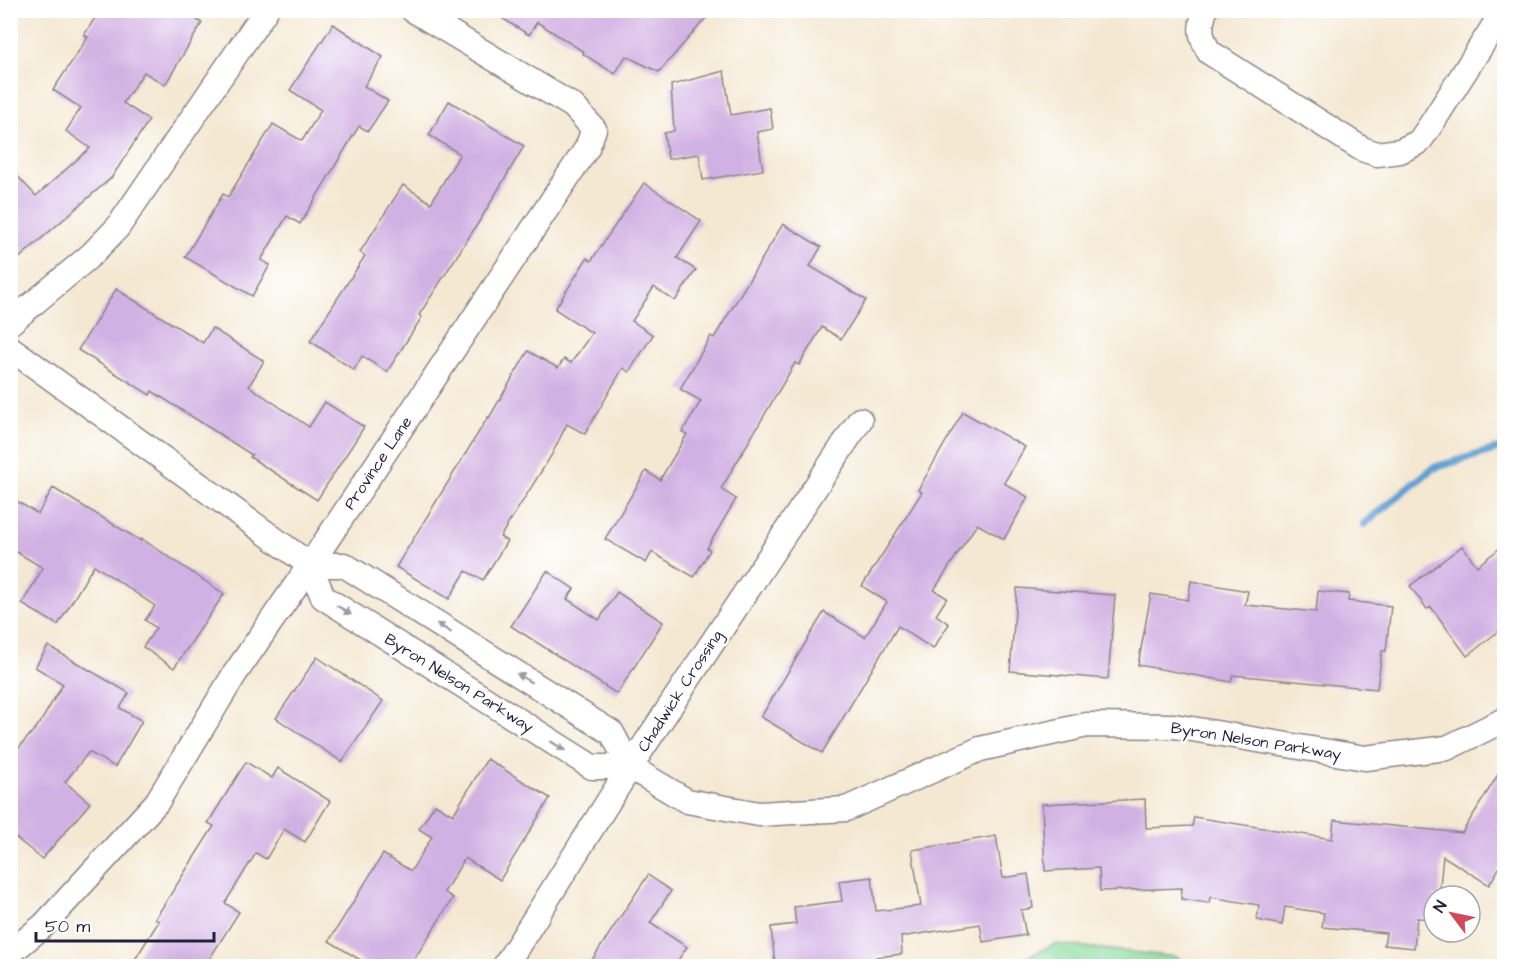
<svg xmlns="http://www.w3.org/2000/svg" width="1515" height="977" font-family="'Architects Daughter',sans-serif">
<style>
.green{fill:#89db9c;stroke:#567e6c;stroke-width:1.5}
.lines{fill:none;stroke-linecap:round;stroke-linejoin:round}
.stream{stroke:#60a0d2;stroke-width:8}
.building{fill:#d1b1e3}
.minor-casing{stroke:#8b8586;stroke-width:27}
.minor{stroke:#fff;stroke-width:24}
.oneway{fill:#9c9ca7}
.labels{text-anchor:middle;dominant-baseline:central;stroke-width:5;stroke-linejoin:round;paint-order:stroke}
.street-label{font-size:16px;fill:#22223b;stroke:#fff}
</style>
<rect width="100%" height="100%" fill="#fff"/>
<filter id="ink" filterUnits="userSpaceOnUse"><feTurbulence type="fractalNoise" baseFrequency=".0167" numOctaves="2"/><feDisplacementMap in="SourceGraphic" scale="12" xChannelSelector="R" yChannelSelector="G"/><feConvolveMatrix kernelMatrix="1 2 1 2 8 2 1 2 1" color-interpolation-filters="sRGB"/></filter>
<filter id="wash" filterUnits="userSpaceOnUse"><feTurbulence type="fractalNoise" baseFrequency=".008" numOctaves="4" result="noise"/><feDisplacementMap in="SourceGraphic" scale="24" xChannelSelector="R" yChannelSelector="G"/><feGaussianBlur stdDeviation="1.35" result="paint"/><feColorMatrix in="noise" values="0 0 0 0 0 0 0 0 0 0 0 0 0 0 0 0 0 1.4 0 .05"/><feComposite in="paint" operator="in"/></filter>
<g filter="url(#wash)">
<rect width="100%" height="100%" fill="#f4e8d2"/>
<!-- green -->
<polygon class="green" points="1055,944 1177,957 1192,966 1008,966"/>
<g class="lines">
<!-- stream -->
<polyline class="stream" points="1364,524 1433,468 1504,447"/>
</g>
<g id="blocks">
<!-- building -->
<g class="building">
<polygon points="100,10 182,10 202,23 165,85 144,72 123,103 149,120 112,177 10,266 10,168 36,196 90,148 66,131 81,108 53,90 88,37 84,35"/>
<polygon points="489,10 713,10 659,72 626,56 615,74 583,54 584,52 537,22 529,35"/>
<polygon points="333,24 383,57 364,86 388,101 368,131 359,126 300,224 287,216 261,260 270,265 252,296 185,257 223,194 228,197 273,124 302,141 321,110 290,90"/>
<polygon points="724,71 731,115 770,108 773,129 757,132 763,170 703,180 699,154 668,159 664,133 674,131 671,85"/>
<polygon points="449,101 524,146 482,217 419,315 422,317 387,372 362,356 354,370 310,341 365,256 360,252 403,185 431,203 460,154 429,135"/>
<polygon points="644,183 701,221 677,258 696,270 675,301 654,287 632,321 653,335 629,372 623,368 585,434 567,424 551,456 500,537 507,541 483,580 466,571 449,599 396,567 488,417 489,418 528,351 558,368 564,359 571,363 592,333 555,309 587,258 591,261"/>
<polygon points="783,224 821,247 810,266 866,300 841,339 822,327 799,365 795,363 721,489 736,499 707,548 710,550 694,577 652,552 646,563 605,539 646,471 660,480 687,434 682,432 701,401 680,389 711,336 714,338"/>
<polygon points="116,289 203,343 212,328 264,361 249,386 309,427 325,402 364,427 317,500 250,457 252,455 152,391 150,395 78,350"/>
<polygon points="963,412 1025,447 1004,483 1028,497 1004,539 977,524 934,590 947,598 936,615 949,624 933,649 898,626 822,753 761,717 824,612 865,637 887,602 862,586 922,492 918,490"/>
<polygon points="53,488 141,541 142,539 224,594 174,668 143,647 156,628 145,620 155,606 94,565 58,625 22,604 43,568 10,548 10,497 38,514"/>
<polygon points="1504,545 1504,627 1467,656 1431,607 1427,609 1410,586 1462,546 1477,566"/>
<polygon points="547,571 574,589 567,599 599,620 617,592 663,622 617,694 511,626"/>
<polygon points="1191,581 1248,591 1245,605 1316,612 1318,591 1349,594 1348,601 1391,606 1386,651 1382,651 1377,689 1233,675 1231,682 1138,665 1151,594 1188,600"/>
<polygon points="1017,588 1115,595 1108,679 1010,671"/>
<polygon points="48,646 129,693 120,708 142,721 115,767 89,752 65,782 90,803 42,859 10,833 10,758 40,723 63,684 35,667"/>
<polygon points="317,657 383,701 342,762 276,718"/>
<polygon points="487,759 550,798 500,880 465,858 444,892 453,898 410,966 370,966 329,941 383,854 411,871 432,837 419,829 435,804 453,815"/>
<polygon points="246,762 272,778 278,768 330,801 305,842 284,829 266,859 256,853 225,903 239,912 205,966 131,966 159,921 155,919 214,826 208,823"/>
<polygon points="1504,765 1504,860 1489,885 1443,856 1439,896 1434,896 1434,919 1417,918 1414,948 1384,945 1386,933 1322,927 1324,913 1285,907 1282,925 1257,920 1259,905 1210,897 1209,903 1181,899 1182,888 1100,891 1099,868 1045,871 1042,804 1145,799 1146,828 1192,826 1194,817 1332,839 1334,820 1462,833"/>
<polygon points="996,836 1003,878 1028,874 1033,908 1021,910 1026,935 983,942 980,924 901,937 902,954 876,957 877,966 790,966 789,963 775,964 771,927 796,924 794,907 842,901 839,881 872,877 876,911 921,906 912,850"/>
<polygon points="648,875 671,891 650,923 687,947 674,966 588,966"/>
</g>
</g>
</g>
<g filter="url(#ink)">
<use href="#blocks" fill-opacity="0" stroke="#8b8586" stroke-width="1.5"/>
<g class="lines">
<!-- minor casing -->
<g class="minor-casing">
<g id="minor">
<path d="M1205,10C1199,29 1200,35 1209,52L1362,149L1377,154L1400,151L1419,142L1432,123L1504,10"/>
<polyline points="10,323 91,255 118,227 266,10"/>
<polyline points="10,348 310,565 323,597 592,767 630,767 687,801 759,814 846,809 980,749 1087,725 1174,726 1365,758 1447,748 1504,720"/>
<polyline points="310,565 344,565 612,733 630,767"/>
<polyline points="10,953 44,925 157,802 234,675 310,565 587,148 594,129 573,106 413,10"/>
<polyline points="505,966 630,767 860,420"/>
</g>
</g>
<!-- minor -->
<use href="#minor" class="minor"/>
</g>
<!-- one-way arrows -->
<defs><path id="oneway-solid" d="M-6-.8H1V-3.2L6.5 0L1 3.2V.8H-6Z" transform="scale(1.5)"/></defs>
<g class="oneway">
<use href="#oneway-solid" transform="translate(344 610) rotate(32)"/>
<use href="#oneway-solid" transform="translate(444 628) rotate(-148)"/>
<use href="#oneway-solid" transform="translate(524 678) rotate(-148)"/>
<use href="#oneway-solid" transform="translate(558 746) rotate(32)"/>
</g>
</g>
<g class="labels">
<!-- street labels -->
<g class="street-label">
<text transform="translate(378 463) rotate(-56)">Province Lane</text>
<text transform="translate(459 683) rotate(32)">Byron Nelson Parkway</text>
<text transform="translate(680 691) rotate(-57)">Chadwick Crossing</text>
<text transform="translate(1256 741) rotate(9)">Byron Nelson Parkway</text>
</g>
</g>
<!-- margin -->
<rect width="1515" height="977" fill="none" stroke="#fff" stroke-width="36"/>
<!-- north arrow -->
<g transform="translate(1452 914) rotate(302)"><circle r="28" fill="#ffffff" stroke="#a7a7b1" stroke-width="1.5"/>
<path d="M0-4.5L10 22L0 15L-10 22Z" fill="#d1495b"/>
<text y="-9" font-size="16" font-weight="bold" text-anchor="middle" fill="#22223b">N</text>
</g>
<!-- scale -->
<path d="M36 932v9h178v-9" fill="none" stroke="#22223b" stroke-width="3"/>
<text x="45" y="932" font-size="18" fill="#22223b" stroke="#ffffff" stroke-width="4.5" paint-order="stroke">50 m</text>
</svg>
